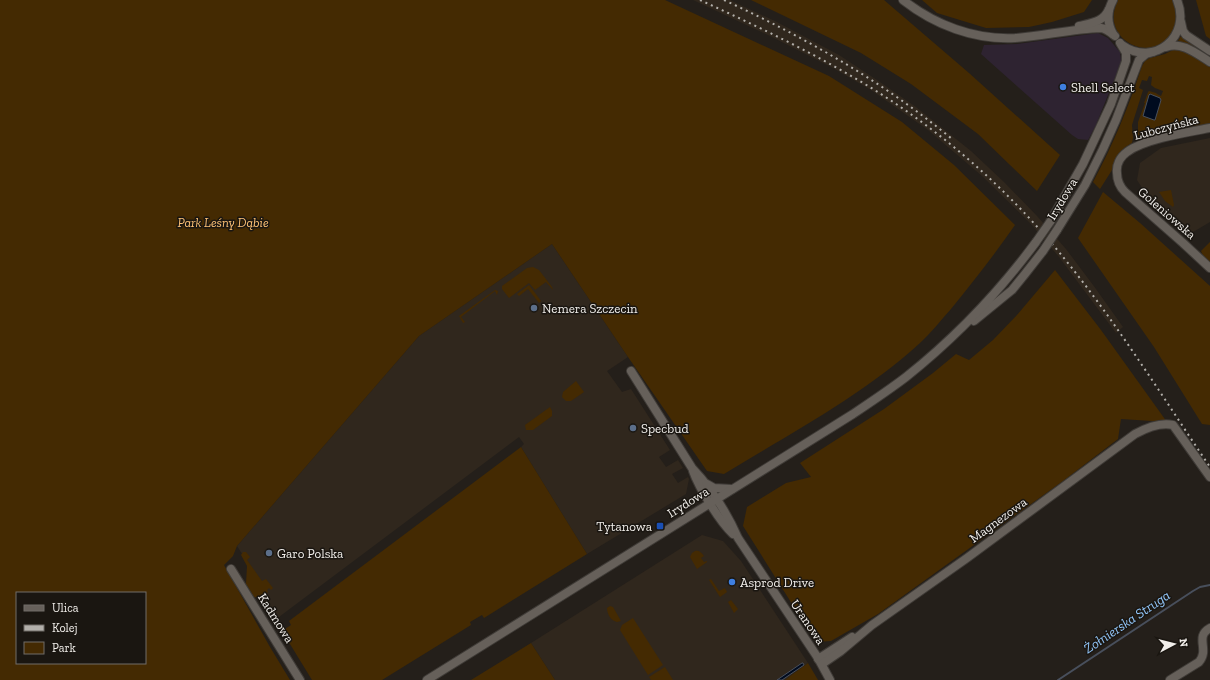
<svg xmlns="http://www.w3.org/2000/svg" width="1210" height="680" font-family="'Zilla Slab',serif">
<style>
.commercial{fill:#2e2331}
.built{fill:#30271d}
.green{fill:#442a02;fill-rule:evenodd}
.water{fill:#000b1f;stroke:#484f5c}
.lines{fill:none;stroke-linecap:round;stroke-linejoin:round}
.stream{stroke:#484f5c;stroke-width:2}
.minor-casing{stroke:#3f3b37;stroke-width:10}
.minor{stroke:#66605a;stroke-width:8}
.rail{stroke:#b2afaa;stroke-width:2;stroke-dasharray:2 4;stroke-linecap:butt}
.minor-bridge-casing{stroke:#3f3b37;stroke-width:10;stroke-linecap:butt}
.minor-bridge{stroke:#66605a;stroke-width:8}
.shop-dot{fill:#3f7fe0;stroke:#1a1611;stroke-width:1.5}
.service-dot{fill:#5c6f8a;stroke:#1a1611;stroke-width:1.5}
.transit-dot{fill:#1a4fb4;stroke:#1a1611;stroke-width:1.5}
.labels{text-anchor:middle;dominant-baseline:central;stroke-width:3;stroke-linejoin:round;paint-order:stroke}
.poi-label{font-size:13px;fill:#f1eeea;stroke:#1a1611;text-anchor:start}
.street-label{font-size:13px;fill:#f1eeea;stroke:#1a1611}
.park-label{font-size:13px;font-style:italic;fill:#fec276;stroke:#1a1611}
.water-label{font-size:14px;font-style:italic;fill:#92c6fa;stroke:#1a1611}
</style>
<rect width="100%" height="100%" fill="#241f1a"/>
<!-- commercial -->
<polygon class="commercial" points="1098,33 1108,38 1120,52 1121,61 1118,70 1096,125 1088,140 1078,139 1072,135 981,54 984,45 1017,44"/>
<!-- built -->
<g class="built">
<polygon points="693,0 730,0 732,1 775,21 839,55 877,80 916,107 971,151 1005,183 1037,216 1066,249 1096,289 1123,327 1116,333 1059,257 1030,223 982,176 928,130 871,90 833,68 768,35"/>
<polygon points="1210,138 1210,222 1188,235 1154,206 1137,180 1140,163 1161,148"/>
<polygon points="552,244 628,357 607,371 622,392 631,389 670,450 659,457 666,467 678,460 683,468 672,474 678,483 688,477 689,479 686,494 587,554 521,447 524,444 519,437 279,617 272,615 248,577 251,568 237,546 419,336"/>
<polygon points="702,535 723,541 741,561 808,663 785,680 555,680 531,643"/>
</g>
<!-- green -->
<g class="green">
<path d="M0,0H665L829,76L902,122L954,165L1015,225C995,254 973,282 951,309C941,320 931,333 920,343C862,396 791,433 724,474L707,471L628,357L552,244L419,336L237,546L233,556L224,565L270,647L290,680H0ZM17,593H145V663H17Z"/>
<polygon points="751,0 884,0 969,73 1060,155 1037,191 978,134 911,84 861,53"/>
<polygon points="922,0 1092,0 1084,12 1052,22 1029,27 986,28 937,13"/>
<path d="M1118,0H1173C1178,9 1177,17 1175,27C1163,68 1096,44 1118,0Z"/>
<polygon points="1196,0 1210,0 1210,39 1206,36"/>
<polygon points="1181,36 1210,55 1210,58 1187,44 1178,41"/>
<path d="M1175,49L1183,50L1210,67V125L1191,128L1143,139L1141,138L1138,135V122L1145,103H1144L1148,92L1149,91L1156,93L1157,94L1161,96L1163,91L1155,88L1151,85L1152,77L1149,76L1147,81L1142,80L1139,88L1143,90L1132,125L1133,138L1132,143L1124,148L1117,156L1112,170L1100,189L1093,182C1113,145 1129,106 1142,66L1145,61L1150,58L1165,54Z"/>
<polygon points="1171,190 1174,205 1173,207 1165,201 1159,192"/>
<polygon points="1103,192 1140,223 1210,286 1210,425 1202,424 1154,347 1078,238"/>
<polygon points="1210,242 1210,263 1203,256 1201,251"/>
<polygon points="533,267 539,270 552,287 553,290 546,282 535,290 529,283 509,298 502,289 502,286 527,268"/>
<polygon points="1055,270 1101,330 1167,422 1121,419 1118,439 1063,481 878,614 831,641 816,642 743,526 747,507 786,483 811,477 800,463 884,409 933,373 956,354 969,360 993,340 1017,315"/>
<polygon points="529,285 541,301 539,303 528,289 519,296 517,294"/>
<polygon points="495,290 498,291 497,295 495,291 461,317 465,322 463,323 459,316"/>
<polygon points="576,381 584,392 571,401 566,401 562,397 563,392"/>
<polygon points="550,407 552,411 552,416 533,430 526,430 525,425"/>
<polygon points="521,447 587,554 484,618 482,615 470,622 471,625 382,680 312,680 282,631 291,625 289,621"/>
<path d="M695,551C699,550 701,552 704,556L701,558L704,562L707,561V562L697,569L690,557L692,553Z"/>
<polygon points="243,552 246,552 250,557 247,560 262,581 266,579 273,588 271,590 269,588 267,590 268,592 260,598 254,597 246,584 247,566 241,555"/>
<polygon points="711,579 719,591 725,588 727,592 720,597 709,580"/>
<polygon points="731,600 738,609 734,613 728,602"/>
<path d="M610,606L613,607L621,621L617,622C611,621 607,614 607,608Z"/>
<polygon points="633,618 663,665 648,675 620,630 622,625"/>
<polygon points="531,643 555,680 471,680"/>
<polygon points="808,663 818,680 785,680"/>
<polygon points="665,667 673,680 651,680 649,677"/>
</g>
<!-- water -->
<g class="water">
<polygon points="1150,94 1160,98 1161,100 1155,120 1154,120 1143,116 1149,95"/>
<polygon points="802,663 803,663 804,665 782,680 777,680"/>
</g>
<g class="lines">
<!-- stream -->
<polyline class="stream" points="1058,680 1193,591 1200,587 1210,585"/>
<!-- minor casing -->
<g class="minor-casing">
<g id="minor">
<path d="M903,0C935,25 974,40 1015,38C1043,36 1072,29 1101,28C1107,29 1110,32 1115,36"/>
<path d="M1113,0C1107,11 1107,23 1113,34"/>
<polyline points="1181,22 1183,31 1186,35 1210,51"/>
<path d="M1079,26C1091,23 1104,22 1109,9"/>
<path d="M1122,45C1154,68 1192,36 1177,0"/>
<path d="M1166,47C1182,41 1197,54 1210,62"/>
<path d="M1210,128C1189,132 1144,139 1127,152C1120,157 1116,165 1117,173C1117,181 1120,187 1125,192L1183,243L1210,268"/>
<polyline points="1050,222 1083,164 1111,104 1126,61 1126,53 1120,43"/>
<polyline points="1057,230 1085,185 1103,149 1116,120 1139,60 1146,54 1153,52"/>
<polyline points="974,321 1012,290 1025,274 1043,251"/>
<path d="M631,371L692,468C711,488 727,513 738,538L818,658L830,680"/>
<path d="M693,471C699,488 720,522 733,534"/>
<polyline points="707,484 714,488 732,489"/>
<polyline points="231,569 300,680"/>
<polyline points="818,659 852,637"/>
<path d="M822,664L841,651L872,625L967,558L1135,434C1146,428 1160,422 1173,425L1210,477"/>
<path d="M427,680L853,414C871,402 889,390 906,377C955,338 999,292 1036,242"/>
<path d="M1170,680L1199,662C1210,649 1194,637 1210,628"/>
</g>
</g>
<!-- minor -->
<use href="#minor" class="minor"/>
<!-- rail -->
<g class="rail">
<path d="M700,0C759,27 818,55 873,89C931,125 985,170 1031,220C1100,295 1153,383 1210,467"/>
<path d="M724,0C806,38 882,81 952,139"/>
</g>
<!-- minor-bridge casing -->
<g class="minor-bridge-casing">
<g id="minor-bridge">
<polyline points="1036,242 1050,222"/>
<polyline points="1043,251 1057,230"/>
</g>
</g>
<!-- minor-bridge -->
<use href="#minor-bridge" class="minor-bridge"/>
</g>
<!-- markers -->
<g class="shop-dot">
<circle cx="1063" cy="87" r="4"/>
<circle cx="732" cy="582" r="4"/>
</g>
<g class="service-dot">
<circle cx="534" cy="308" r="4"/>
<circle cx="633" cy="428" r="4"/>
<circle cx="269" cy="553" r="4"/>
</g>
<rect class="transit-dot" x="656" y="522" width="8" height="8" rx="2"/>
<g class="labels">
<!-- poi labels -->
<g class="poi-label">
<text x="1071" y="87">Shell Select</text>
<text x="542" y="308">Nemera Szczecin</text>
<text x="641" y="428">Specbud</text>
<text x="652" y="526" text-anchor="end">Tytanowa</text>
<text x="277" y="553">Garo Polska</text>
<text x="740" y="582">Asprod Drive</text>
</g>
<!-- street labels -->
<g class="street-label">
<text transform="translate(1166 127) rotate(-15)">Lubczyńska</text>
<text transform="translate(1062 199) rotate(-59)">Irydowa</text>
<text transform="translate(1167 213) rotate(41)">Goleniowska</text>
<text transform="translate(688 502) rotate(-32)">Irydowa</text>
<text transform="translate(998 520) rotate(-36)">Magnezowa</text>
<text transform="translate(276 618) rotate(58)">Kadmowa</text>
<text transform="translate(808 622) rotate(56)">Uranowa</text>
</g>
<!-- park labels -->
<g class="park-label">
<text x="223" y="222">Park Leśny Dąbie</text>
</g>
<!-- water labels -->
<g class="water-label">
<text transform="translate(1127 622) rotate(-34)">Żołnierska Struga</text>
</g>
</g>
<!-- legend -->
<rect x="16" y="592" width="130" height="72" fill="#1a1611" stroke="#706c68"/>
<rect x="24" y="605" width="20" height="6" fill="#66605a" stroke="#706c68"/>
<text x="52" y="612" font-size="12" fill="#f1eeea">Ulica</text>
<rect x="24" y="625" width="20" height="6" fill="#b2afaa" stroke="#706c68"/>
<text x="52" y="632" font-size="12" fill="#f1eeea">Kolej</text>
<rect x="24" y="642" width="20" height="12" fill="#442a02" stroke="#706c68"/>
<text x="52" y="652" font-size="12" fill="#f1eeea">Park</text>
<!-- north arrow -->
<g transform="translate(1174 644) rotate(83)" stroke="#1a1611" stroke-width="3" paint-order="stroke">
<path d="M0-3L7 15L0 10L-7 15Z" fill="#f1eeea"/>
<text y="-6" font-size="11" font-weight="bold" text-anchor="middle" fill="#f1eeea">N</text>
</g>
</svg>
